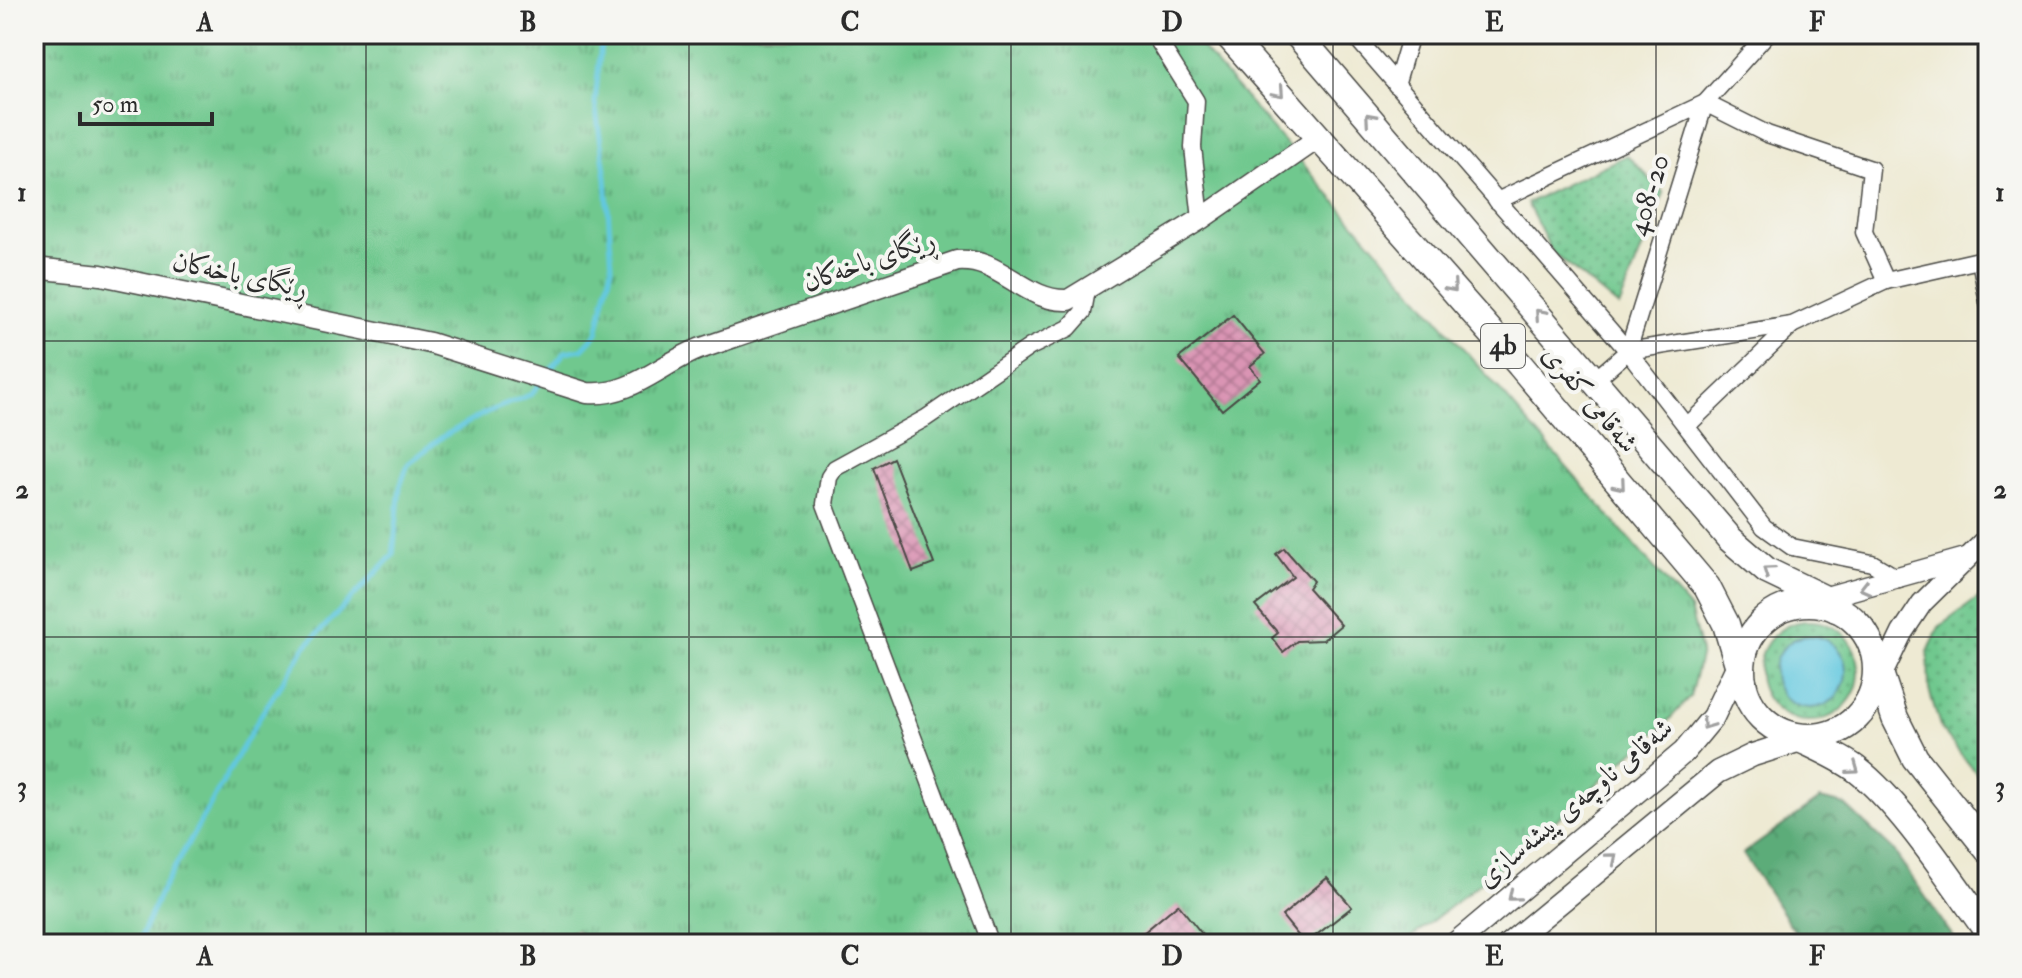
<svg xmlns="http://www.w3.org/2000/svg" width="2022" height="978" font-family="'IM FELL Double Pica',Amiri,serif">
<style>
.grass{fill:url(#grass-tufts);stroke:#4d7a5c;stroke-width:2}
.forest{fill:url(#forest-crowns);stroke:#436c52;stroke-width:2}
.park{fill:url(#park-dots);stroke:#4d7a5c;stroke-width:2}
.water{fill:#62c8df;stroke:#467a85;stroke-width:2}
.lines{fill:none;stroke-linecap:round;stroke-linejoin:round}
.stream{stroke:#62c8df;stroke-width:5}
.building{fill:url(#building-cross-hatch)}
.minor-casing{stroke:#484844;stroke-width:19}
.tertiary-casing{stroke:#484844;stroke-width:23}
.secondary-casing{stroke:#484844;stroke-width:25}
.trunk-casing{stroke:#484844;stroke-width:29}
.minor{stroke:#fff;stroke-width:16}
.tertiary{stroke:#fff;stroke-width:20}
.secondary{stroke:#fff;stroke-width:22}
.trunk{stroke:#fff;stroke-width:26}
.oneway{stroke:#a0a0a0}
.grid{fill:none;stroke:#2b2b2b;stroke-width:2;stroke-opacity:0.55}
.labels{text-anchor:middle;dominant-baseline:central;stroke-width:8;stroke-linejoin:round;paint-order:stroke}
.shield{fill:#f6f6f2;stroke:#686867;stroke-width:2}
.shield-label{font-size:26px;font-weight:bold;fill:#2b2b2b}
.street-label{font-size:28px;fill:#2b2b2b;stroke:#f6f6f2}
.neatline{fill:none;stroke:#2b2b2b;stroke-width:3}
.grid-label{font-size:26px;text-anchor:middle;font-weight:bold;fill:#2b2b2b}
</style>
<defs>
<pattern id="grass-tufts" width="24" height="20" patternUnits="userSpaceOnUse" patternTransform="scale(2)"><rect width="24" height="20" fill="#6fc88e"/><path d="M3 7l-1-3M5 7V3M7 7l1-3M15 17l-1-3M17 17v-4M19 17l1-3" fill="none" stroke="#5ba374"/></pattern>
<pattern id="forest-crowns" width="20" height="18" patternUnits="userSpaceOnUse" patternTransform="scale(2)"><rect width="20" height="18" fill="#5bac79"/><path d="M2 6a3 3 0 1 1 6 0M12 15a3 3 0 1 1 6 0" fill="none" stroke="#4b8c63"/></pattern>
<pattern id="park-dots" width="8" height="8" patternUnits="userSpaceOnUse" patternTransform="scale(2)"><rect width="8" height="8" fill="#6fc88e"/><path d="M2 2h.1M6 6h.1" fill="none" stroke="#5ba374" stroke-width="1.8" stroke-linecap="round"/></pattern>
<pattern id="building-cross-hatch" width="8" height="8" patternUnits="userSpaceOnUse" patternTransform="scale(2)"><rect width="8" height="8" fill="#da94b4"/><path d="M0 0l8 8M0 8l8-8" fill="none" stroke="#b17993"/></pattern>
</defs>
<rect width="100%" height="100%" fill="#f6f6f2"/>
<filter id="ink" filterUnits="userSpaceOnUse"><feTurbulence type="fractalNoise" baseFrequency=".0125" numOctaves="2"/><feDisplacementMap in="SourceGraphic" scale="16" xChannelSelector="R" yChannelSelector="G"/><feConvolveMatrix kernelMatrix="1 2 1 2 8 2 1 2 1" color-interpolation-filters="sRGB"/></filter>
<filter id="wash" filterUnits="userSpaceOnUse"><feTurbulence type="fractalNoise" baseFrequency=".006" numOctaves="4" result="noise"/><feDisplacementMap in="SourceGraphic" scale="32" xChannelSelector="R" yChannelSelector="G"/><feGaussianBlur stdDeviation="1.8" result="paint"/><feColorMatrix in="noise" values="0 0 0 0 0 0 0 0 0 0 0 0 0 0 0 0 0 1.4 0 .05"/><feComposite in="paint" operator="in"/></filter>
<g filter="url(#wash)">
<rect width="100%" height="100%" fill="#eeead3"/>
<!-- grass -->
<polygon class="grass" points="34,34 1190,34 1690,609 1701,652 1690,697 1666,723 1529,844 1403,944 583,944 577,929 544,944 34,944"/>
<!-- forest -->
<polygon class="forest" points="1820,799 1845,805 1893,850 1958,944 1803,944 1743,854"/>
<!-- park -->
<g class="park">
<polygon points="1627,155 1664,193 1619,307 1552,252 1527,203"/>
<polygon points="1988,591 1988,788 1941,729 1929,690 1928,652 1939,627"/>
<circle cx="1809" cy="671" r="50"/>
</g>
<!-- water -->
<circle class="water" cx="1810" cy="672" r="36"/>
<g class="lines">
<!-- stream -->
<g class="stream">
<polyline points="546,375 565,352 582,349 597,333 612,267 606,178 595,103 602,34"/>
<polyline points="138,944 159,895 262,713 306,646 393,555 400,487 408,464 442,437 485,413 532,394 540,383"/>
</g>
</g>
<g id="blocks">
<!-- building -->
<g class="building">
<polygon points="1233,315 1265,354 1250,366 1260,379 1222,410 1179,358"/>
<polygon points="893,458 934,564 913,572 874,468"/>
<polygon points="1284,548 1313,581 1308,588 1341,625 1323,640 1297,641 1283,652 1272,638 1278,633 1255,606 1293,577 1276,554"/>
<polygon points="1327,878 1352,907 1305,944 1282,916"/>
<polygon points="1178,904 1210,944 1130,944"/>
</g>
</g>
</g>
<g filter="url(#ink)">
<use href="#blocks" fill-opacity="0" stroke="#484844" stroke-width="2"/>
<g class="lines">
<!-- minor casing -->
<g class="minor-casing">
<g id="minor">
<polyline points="1154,34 1196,101 1193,147 1201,219"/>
<polyline points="1353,34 1628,351 1764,527 1792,547 1872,563 1899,579"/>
<polyline points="1396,85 1411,34"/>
<polyline points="1497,201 1705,103 1767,134 1871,169 1864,232 1886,281"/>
<polyline points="1980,260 1988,302"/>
<polyline points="1628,351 1792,325 1886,281 1988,258"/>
<polyline points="1596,379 1628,351 1705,103 1767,34"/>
<polyline points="1687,426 1792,325"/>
<polyline points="991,944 825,504 829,477 835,468 926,418 1030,347 1069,328 1083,312 1087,290"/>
</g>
</g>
<!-- tertiary casing -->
<g class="tertiary-casing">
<g id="tertiary">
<path d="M34,268L101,275L430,343L587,393C631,397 660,364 699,349L957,261C1000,257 1024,302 1068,300L1201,219L1320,137"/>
<polyline points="1812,601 1966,558"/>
<polyline points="1878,683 1902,633 1922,603 1988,538"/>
</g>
</g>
<!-- secondary casing -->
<g class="secondary-casing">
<g id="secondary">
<polyline points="1455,944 1684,752 1713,717 1742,656"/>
<polyline points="1509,944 1718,772 1753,755 1810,737"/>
</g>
</g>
<!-- trunk casing -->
<g class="trunk-casing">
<g id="trunk">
<polyline points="1227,34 1520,365 1707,587 1726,624 1743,681"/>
<polyline points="1297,34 1730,539 1767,571 1823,598 1836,609"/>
<circle cx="1809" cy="670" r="67"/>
<polyline points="1878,667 1895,718 1915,758 1988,850"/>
<path d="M1796,737C1816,747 1838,756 1856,769C1902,804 1953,884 1988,932"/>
</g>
</g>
<!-- minor -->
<use href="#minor" class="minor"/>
<!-- tertiary -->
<use href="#tertiary" class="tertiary"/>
<!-- secondary -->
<use href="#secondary" class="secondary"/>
<!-- trunk -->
<use href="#trunk" class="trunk"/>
</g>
<!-- one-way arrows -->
<defs><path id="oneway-chevron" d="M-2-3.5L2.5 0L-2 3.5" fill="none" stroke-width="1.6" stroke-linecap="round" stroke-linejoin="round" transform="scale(2)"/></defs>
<g class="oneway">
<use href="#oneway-chevron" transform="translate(1279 92) rotate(48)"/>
<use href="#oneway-chevron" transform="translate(1370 118) rotate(-131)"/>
<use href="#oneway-chevron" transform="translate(1452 287) rotate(49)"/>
<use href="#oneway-chevron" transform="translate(1540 314) rotate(-131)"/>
<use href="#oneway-chevron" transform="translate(1620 485) rotate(50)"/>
<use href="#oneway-chevron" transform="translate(1768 571) rotate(-145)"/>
<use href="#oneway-chevron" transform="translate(1865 588) rotate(166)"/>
<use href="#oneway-chevron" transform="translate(1707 724) rotate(125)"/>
<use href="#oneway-chevron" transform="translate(1854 769) rotate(36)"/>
<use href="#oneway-chevron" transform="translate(1612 858) rotate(-40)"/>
<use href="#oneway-chevron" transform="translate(1513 896) rotate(140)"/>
</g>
</g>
<!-- grid -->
<path class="grid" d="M366,34V944M689,34V944M1011,34V944M1333,34V944M1656,34V944M34,341H1988M34,637H1988"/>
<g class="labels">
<!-- shield labels -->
<rect class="shield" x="1481" y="324" width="44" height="44" rx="6"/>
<g class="shield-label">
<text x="1503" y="346">4b</text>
</g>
<!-- street labels -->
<g class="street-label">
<text transform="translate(1649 195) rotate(-73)">408-20</text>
<text transform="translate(869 261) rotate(-19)">ڕێگای باخەکان</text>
<text transform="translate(240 275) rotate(12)">ڕێگای باخەکان</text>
<text transform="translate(1590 399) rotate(50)">شەقامی کفری</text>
<text transform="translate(1575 803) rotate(-40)">شەقامی ناوچەی پیشەسازی</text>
</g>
</g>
<!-- margin -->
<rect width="2022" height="978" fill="none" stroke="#f6f6f2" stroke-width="88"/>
<!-- scale -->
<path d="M80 112v12h132v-12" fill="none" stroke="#2b2b2b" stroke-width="4"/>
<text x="92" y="112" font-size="24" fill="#2b2b2b" stroke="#f6f6f2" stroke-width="6" paint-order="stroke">50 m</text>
<rect x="44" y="44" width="1934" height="890" class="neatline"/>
<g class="grid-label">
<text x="205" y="31">A</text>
<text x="528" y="31">B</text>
<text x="850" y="31">C</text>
<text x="1172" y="31">D</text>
<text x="1494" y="31">E</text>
<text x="1817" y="31">F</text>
<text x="22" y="201">1</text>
<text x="2000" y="201">1</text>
<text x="22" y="498">2</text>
<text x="2000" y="498">2</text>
<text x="22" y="795">3</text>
<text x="2000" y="795">3</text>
<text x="205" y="965">A</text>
<text x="528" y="965">B</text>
<text x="850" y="965">C</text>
<text x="1172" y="965">D</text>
<text x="1494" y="965">E</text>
<text x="1817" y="965">F</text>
</g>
</svg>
